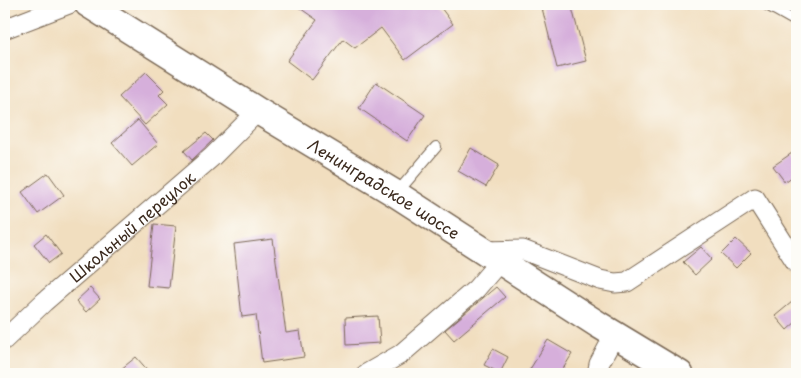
<svg xmlns="http://www.w3.org/2000/svg" width="801" height="378" font-family="'Playpen Sans',sans-serif">
<style>
.building{fill:#d6afdb}
.lines{fill:none;stroke-linecap:round;stroke-linejoin:round}
.service-casing{stroke:#7b6956;stroke-width:12}
.minor-casing{stroke:#7b6956;stroke-width:21}
.secondary-casing{stroke:#7b6956;stroke-width:29}
.service{stroke:#fff;stroke-width:10}
.minor{stroke:#fff;stroke-width:19}
.secondary{stroke:#fff;stroke-width:26}
.labels{text-anchor:middle;dominant-baseline:central;stroke-width:4;stroke-linejoin:round;paint-order:stroke}
.street-label{font-size:16px;fill:#3b2a1e;stroke:#fdfcf7}
</style>
<rect width="100%" height="100%" fill="#fdfcf7"/>
<filter id="ink" filterUnits="userSpaceOnUse"><feTurbulence type="fractalNoise" baseFrequency=".02" numOctaves="2"/><feDisplacementMap in="SourceGraphic" scale="10" xChannelSelector="R" yChannelSelector="G"/><feConvolveMatrix kernelMatrix="1 2 1 2 8 2 1 2 1" color-interpolation-filters="sRGB"/></filter>
<filter id="wash" filterUnits="userSpaceOnUse"><feTurbulence type="fractalNoise" baseFrequency=".0096" numOctaves="4" result="noise"/><feDisplacementMap in="SourceGraphic" scale="20" xChannelSelector="R" yChannelSelector="G"/><feGaussianBlur stdDeviation="1.12" result="paint"/><feColorMatrix in="noise" values="0 0 0 0 0 0 0 0 0 0 0 0 0 0 0 0 0 1.4 0 .05"/><feComposite in="paint" operator="in"/></filter>
<g filter="url(#wash)">
<rect width="100%" height="100%" fill="#f1debf"/>
<g id="blocks">
<!-- building -->
<g class="building">
<polygon points="294,4 438,4 453,24 405,60 381,28 355,48 343,39 312,80 287,61 317,20"/>
<polygon points="541,4 571,4 586,61 557,68"/>
<polygon points="146,72 164,90 159,95 168,104 145,125 119,97"/>
<polygon points="376,82 425,115 407,141 359,108"/>
<polygon points="138,120 158,144 132,166 112,143"/>
<polygon points="206,133 213,140 192,160 184,151"/>
<polygon points="471,148 499,165 486,187 458,171"/>
<polygon points="792,153 797,161 797,173 785,182 773,166"/>
<polygon points="48,173 64,195 38,214 22,192"/>
<polygon points="154,224 176,226 169,288 147,286"/>
<polygon points="46,234 61,254 49,263 34,244"/>
<polygon points="273,239 286,333 300,331 304,357 262,363 256,315 242,317 234,244"/>
<polygon points="736,239 751,253 736,268 721,254"/>
<polygon points="701,247 712,259 695,275 683,262"/>
<polygon points="496,287 505,297 454,340 445,330"/>
<polygon points="90,288 100,299 86,312 76,301"/>
<polygon points="792,302 797,308 797,321 787,330 775,316"/>
<polygon points="378,316 380,343 346,345 345,318"/>
<polygon points="548,340 572,354 560,374 527,374"/>
<polygon points="493,349 508,357 500,373 484,365"/>
<polygon points="136,357 151,374 115,374"/>
</g>
</g>
</g>
<g filter="url(#ink)">
<use href="#blocks" fill-opacity="0" stroke="#7b6956" stroke-width="1"/>
<g class="lines">
<!-- service casing -->
<g class="service-casing">
<g id="service">
<polyline points="765,4 797,22"/>
<polyline points="396,194 436,147"/>
</g>
</g>
<!-- minor casing -->
<g class="minor-casing">
<g id="minor">
<polyline points="4,29 69,4"/>
<polyline points="485,251 523,250 600,280 615,283 627,282 755,198 797,264"/>
<path id="s1" d="M4,340L44,302L212,157L258,111"/>
<polyline points="366,374 401,354 476,289 500,261"/>
<polyline points="597,374 599,364 615,334"/>
</g>
</g>
<!-- secondary casing -->
<g class="secondary-casing">
<g id="secondary">
<path id="s2" d="M88,4L258,111L396,194L599,325L680,374"/>
</g>
</g>
<!-- service -->
<use href="#service" class="service"/>
<!-- minor -->
<use href="#minor" class="minor"/>
<!-- secondary -->
<use href="#secondary" class="secondary"/>
</g>
</g>
<g class="labels">
<!-- street labels -->
<g class="street-label">
<text stroke="none"><textPath href="#s2" startOffset="349">Ленинградское шоссе</textPath></text>
<text stroke="none"><textPath href="#s1" startOffset="171">Школьный переулок</textPath></text>
</g>
</g>
<!-- margin -->
<rect width="801" height="378" fill="none" stroke="#fdfcf7" stroke-width="20"/>
</svg>
